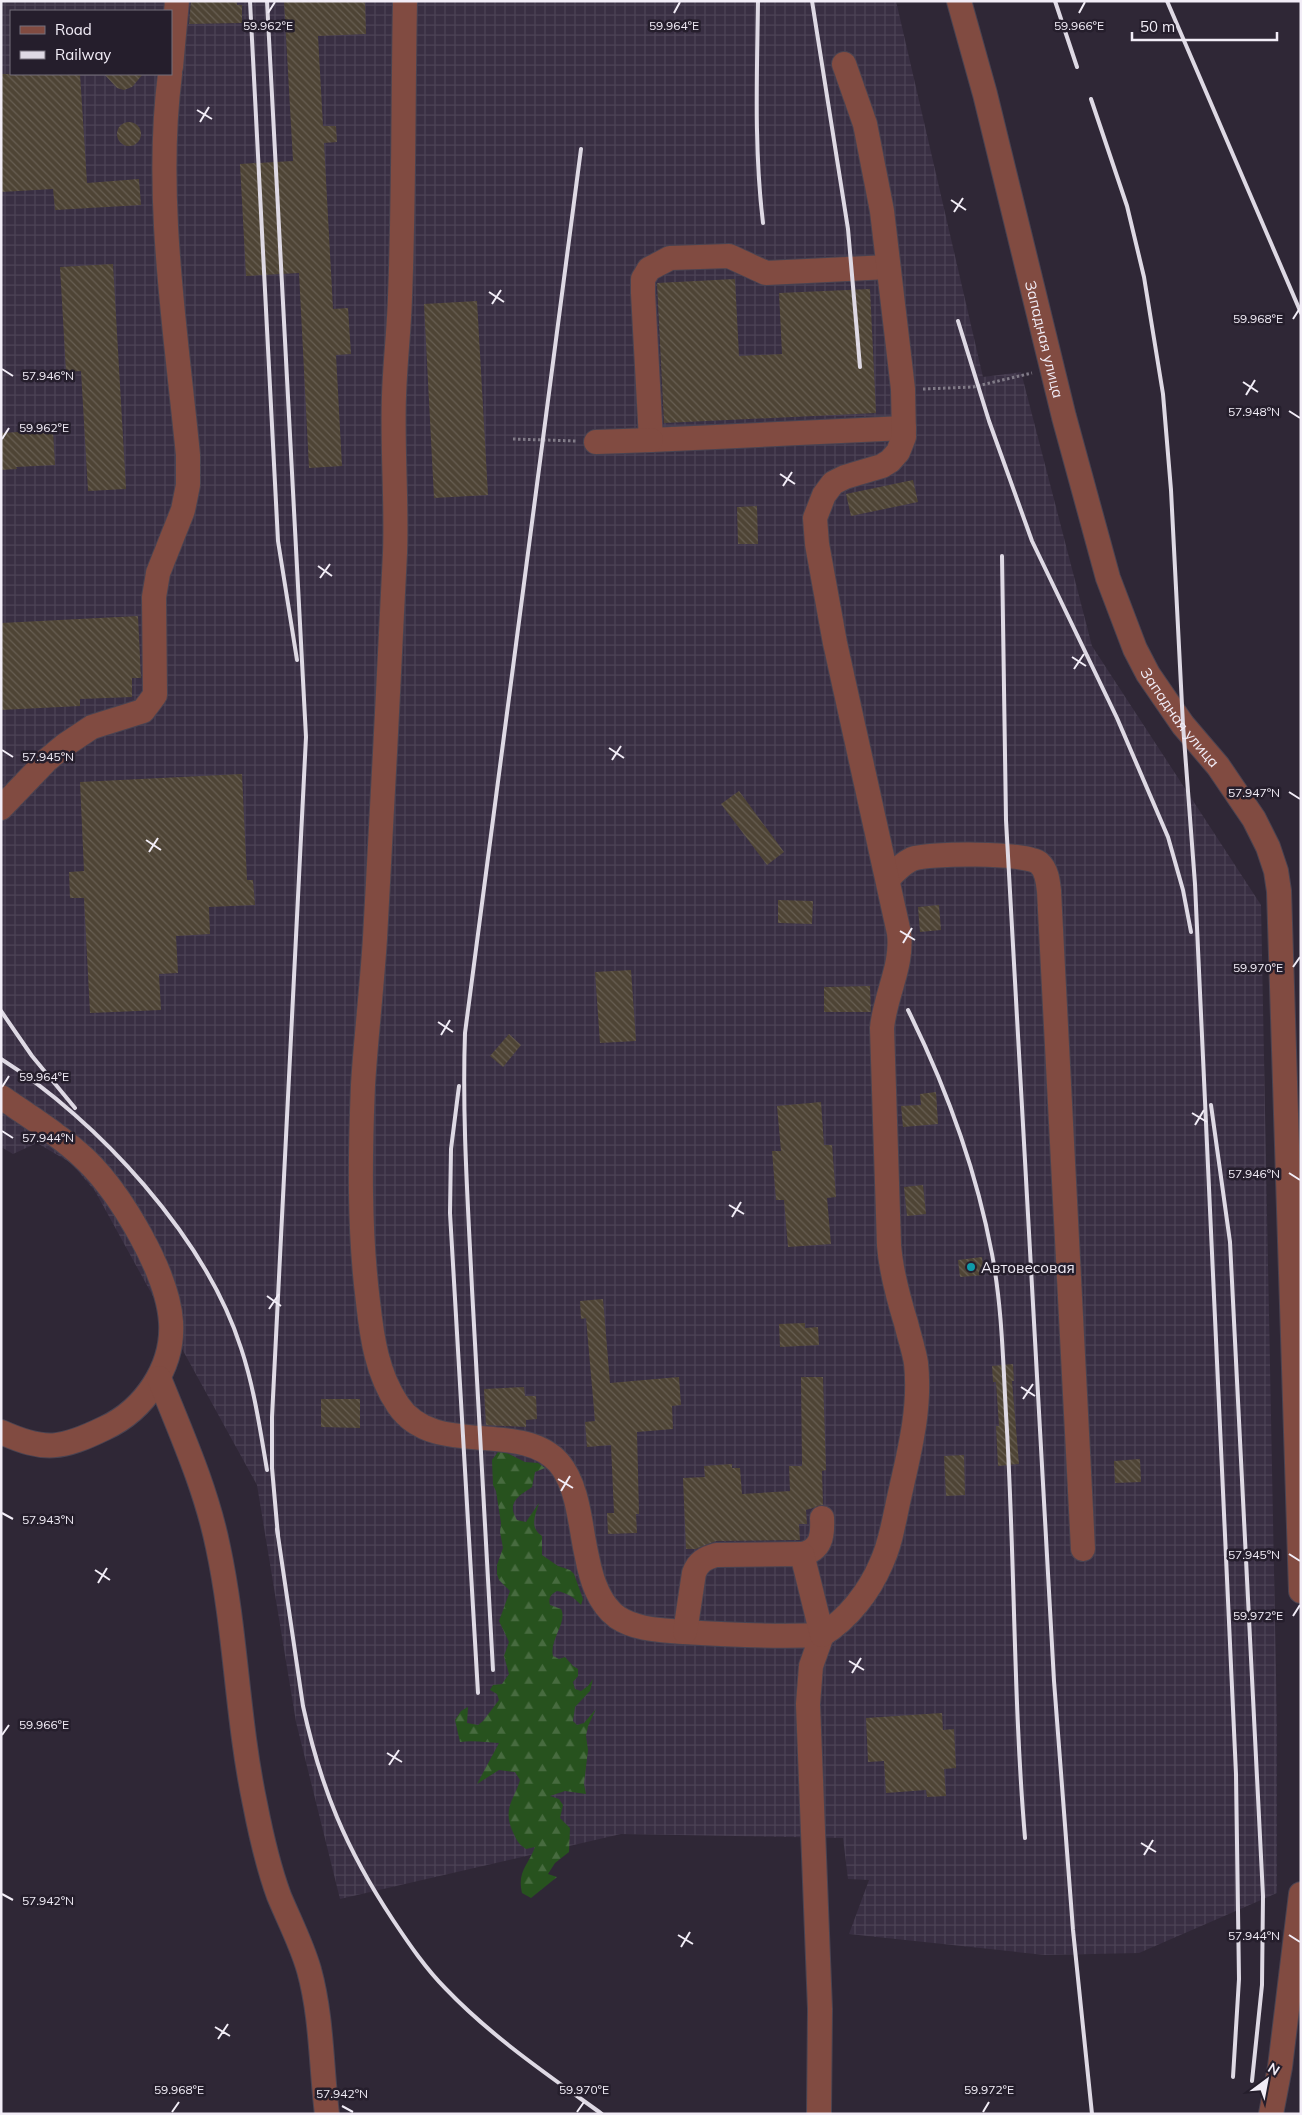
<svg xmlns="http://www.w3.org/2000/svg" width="1302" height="2115" font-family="Mulish,sans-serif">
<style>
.industrial{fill:url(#industrial-grid);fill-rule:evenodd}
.forest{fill:url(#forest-firs)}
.building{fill:url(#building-back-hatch)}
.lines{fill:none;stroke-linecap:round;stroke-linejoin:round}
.minor-casing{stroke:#4a4351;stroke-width:26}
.path{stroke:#817b88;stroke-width:3;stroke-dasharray:2.5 2.5;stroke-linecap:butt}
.minor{stroke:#814b41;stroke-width:24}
.rail{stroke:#ded9e4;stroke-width:4}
.ticks{fill:none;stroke:#f2edf7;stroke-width:2}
.culture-dot{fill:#0f9aa8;stroke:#251e2c;stroke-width:2}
.labels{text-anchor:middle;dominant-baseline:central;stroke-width:5;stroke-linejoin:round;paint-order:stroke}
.street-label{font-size:15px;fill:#f2edf7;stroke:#251e2c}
.poi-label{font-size:15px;fill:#f2edf7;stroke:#251e2c;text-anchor:start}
.ticks-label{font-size:12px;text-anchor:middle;fill:#f2edf7;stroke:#251e2c;stroke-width:5;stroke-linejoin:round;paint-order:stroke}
</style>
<defs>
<pattern id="industrial-grid" width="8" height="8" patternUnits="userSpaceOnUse" patternTransform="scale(1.25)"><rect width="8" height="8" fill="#392f43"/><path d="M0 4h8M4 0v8" fill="none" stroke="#4c4356"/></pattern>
<pattern id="forest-firs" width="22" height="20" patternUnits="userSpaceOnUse" patternTransform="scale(1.25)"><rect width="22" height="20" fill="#27521e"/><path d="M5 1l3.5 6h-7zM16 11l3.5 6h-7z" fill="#476b3f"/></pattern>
<pattern id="building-back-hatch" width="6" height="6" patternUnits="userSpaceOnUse" patternTransform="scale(1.25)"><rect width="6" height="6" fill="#4e4435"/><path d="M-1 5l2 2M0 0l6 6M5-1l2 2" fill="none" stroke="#685f53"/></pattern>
</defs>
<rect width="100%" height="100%" fill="#2f2736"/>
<!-- industrial -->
<path class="industrial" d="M1,1H896L983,377L1021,372L1092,646L1261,905L1277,1725V1893L1139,1953L1045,1955L849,1934L869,1880L848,1879L843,1838L621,1834L340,1899L296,1722L257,1485L95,1191L71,1163L37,1143L13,1154L1,1147ZM11,11H171V74H11Z"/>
<!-- forest -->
<path class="forest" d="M503,1451L525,1462L538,1463L545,1468L535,1472L532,1487C519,1496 506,1502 517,1520L526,1522L539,1503C535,1516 529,1527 542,1536V1555L558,1566L570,1570L574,1574L583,1599L581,1605C574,1597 567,1593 557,1591C551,1594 548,1598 550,1605L561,1609C568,1622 549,1640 553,1656L559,1659L565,1657L573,1666L578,1669V1676L573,1682L575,1689L581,1691L588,1686L593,1679L590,1691L575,1707L573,1721L577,1725L584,1723L596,1709L588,1726L586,1736L588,1750L584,1784L586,1794L565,1791L550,1796L559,1799L563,1805L560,1818L570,1828L569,1852L555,1863L548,1874L557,1877L531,1898L522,1893C517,1871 528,1866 535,1847L526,1849C518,1844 516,1839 512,1830C503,1808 514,1800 520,1780L515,1772L499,1770L477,1784L499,1743C486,1742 472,1740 460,1742L455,1720L461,1711L468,1707L467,1723L478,1725L483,1721L499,1700L497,1694L490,1690L493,1685L502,1684L509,1674L504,1656L509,1642L499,1621L510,1591L499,1580L497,1574V1565L503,1548L500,1532L501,1523L496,1491L493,1485L492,1460L498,1452Z"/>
<!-- building -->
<g class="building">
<polygon points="191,1 237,1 237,5 242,5 242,23 189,24"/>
<polygon points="284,1 365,1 366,34 318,36 323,126 336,126 337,142 324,143 333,309 348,308 351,354 336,355 342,466 309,468 299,273 246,276 240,164 293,161"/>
<polygon points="1,74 80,74 87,183 139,179 141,205 55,210 53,189 1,192"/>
<polygon points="104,74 143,74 132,87 124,90 117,88"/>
<circle cx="129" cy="134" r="12"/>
<polygon points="113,264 126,489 88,491 81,371 66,372 60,267"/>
<polygon points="735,279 739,356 782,354 779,293 870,289 876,413 664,423 657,283"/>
<polygon points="477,301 488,495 434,498 424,304"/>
<polygon points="53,430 55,465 16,467 17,469 1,470 1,433"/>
<polygon points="913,480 918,502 851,516 846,494"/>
<polygon points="757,506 758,544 738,544 737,507"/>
<polygon points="138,616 141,678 132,678 132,697 80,699 80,706 1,710 1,623"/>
<polygon points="242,774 247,880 253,880 255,905 209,907 210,934 176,936 178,973 159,974 161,1010 90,1013 84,898 70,898 69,872 84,871 80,782"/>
<polygon points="739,791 784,852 767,865 721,804"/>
<polygon points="778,900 813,901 812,924 778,923"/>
<polygon points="939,905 941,930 920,932 918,907"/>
<polygon points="631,970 636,1041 600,1043 595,972"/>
<polygon points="870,986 871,1012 824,1012 824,987"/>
<polygon points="509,1034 521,1045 503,1067 490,1056"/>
<polygon points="936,1092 938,1124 903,1127 901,1106 921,1105 920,1094"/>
<polygon points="821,1102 824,1145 832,1145 836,1197 827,1198 831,1244 788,1247 784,1200 776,1200 772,1151 781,1151 777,1106"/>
<polygon points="923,1185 926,1214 907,1216 904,1187"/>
<polygon points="982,1257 984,1275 960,1277 958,1260"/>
<polygon points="603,1299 610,1383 679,1377 681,1405 672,1406 673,1429 637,1432 639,1514 636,1514 637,1533 608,1534 607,1513 614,1513 611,1445 587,1447 585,1422 595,1421 586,1318 581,1319 580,1301"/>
<polygon points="805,1323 805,1328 818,1327 819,1345 780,1347 779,1324"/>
<polygon points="1013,1364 1014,1381 1012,1381 1019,1464 998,1466 996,1426 999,1426 996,1382 993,1382 992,1366"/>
<polygon points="801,1377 823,1377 826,1470 822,1471 823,1505 806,1510 807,1524 799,1524 800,1540 716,1541 696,1549 686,1549 683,1478 705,1477 704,1466 732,1464 732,1468 740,1468 742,1494 790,1491 789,1466 802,1466"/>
<polygon points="524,1387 525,1396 536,1396 537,1419 526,1420 526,1427 486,1425 484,1389"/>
<polygon points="321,1399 360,1399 360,1428 321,1427"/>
<polygon points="964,1455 965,1495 946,1496 944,1456"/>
<polygon points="1140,1459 1141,1482 1115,1483 1114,1461"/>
<polygon points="942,1713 943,1730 954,1729 956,1768 944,1769 946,1796 927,1797 926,1790 886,1793 884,1761 868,1762 866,1718"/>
</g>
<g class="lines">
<!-- minor casing -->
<g class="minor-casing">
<g id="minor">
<path d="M405,1C403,100 404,199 400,297C399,330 395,363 394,396C392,448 397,501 395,553C389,681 382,810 375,938C372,987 366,1036 363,1085C360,1157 359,1230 368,1302C372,1338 377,1374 398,1405C434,1459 521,1419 559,1463C579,1487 580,1527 587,1557C591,1578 598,1603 617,1617C636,1630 662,1630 684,1632C730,1635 775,1637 822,1635L811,1666L808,1704L820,2009L819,2114"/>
<path id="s1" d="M959,1L985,94L1064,417L1108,578L1135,649L1148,674L1183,725L1218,766L1254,819L1268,847L1276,871L1279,891L1301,1591"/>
<polyline points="171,67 177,1"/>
<polyline points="888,267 766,273 729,256 670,258 649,269 643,279 643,293 651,440 904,428"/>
<polyline points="596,442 651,440"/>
<path d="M1,808L47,760L65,745L92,727L143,711L155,695L154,597L158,573L183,510L188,485V455C176,332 154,197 170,74"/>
<path d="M888,879C895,871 902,864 912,859C928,853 1026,852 1039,863C1047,870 1048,882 1049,891L1083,1549"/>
<path d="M1,1097C30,1117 61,1136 86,1160C121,1194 168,1273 171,1322C174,1367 144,1410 105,1428C62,1449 45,1452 1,1432"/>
<path d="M159,1378C181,1433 206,1488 218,1547C236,1631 237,1719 255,1804C261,1835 268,1866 279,1896C289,1920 302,1945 309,1970C322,2017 321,2066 327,2114"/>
<path d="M802,1554C821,1550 823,1536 822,1518"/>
<path d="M685,1632L694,1573C698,1562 705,1558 716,1555L802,1554L822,1635C848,1619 869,1592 881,1564C891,1543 894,1520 899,1498C909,1453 921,1409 916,1363C914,1350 909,1336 906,1323C898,1297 891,1272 889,1245L882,1028C885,995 903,966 899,933L835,643L817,544L815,518L824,495L833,483L845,477L882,466L890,461L898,452L904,437L903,389L882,211L865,124L844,64"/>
<polyline points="1271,2114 1280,2067 1301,1894"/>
</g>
</g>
<!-- path -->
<g class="path">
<polyline points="923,389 973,387 1032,373"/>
<polyline points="513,439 576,441"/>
</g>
<!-- minor -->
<use href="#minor" class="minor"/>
<!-- rail -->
<g class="rail">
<polyline points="250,1 278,541 297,660"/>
<polyline points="267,1 306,737 272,1417 272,1468 278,1536"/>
<path d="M758,1C757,75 754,149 763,223"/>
<polyline points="812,1 848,229 860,367"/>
<polyline points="1055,1 1077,67"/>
<polyline points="1167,1 1301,313"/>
<polyline points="1091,99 1127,206 1144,277 1163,394 1171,490 1183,725 1195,884 1236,1774 1239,1979 1233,2077"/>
<polyline points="958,321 989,421 1032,541 1117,718 1168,837 1183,890 1191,932"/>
<polyline points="1002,556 1006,820 1054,1681 1073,1930 1092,2114"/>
<path d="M908,1010C946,1087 976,1169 992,1254C1002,1307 1003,1361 1006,1414C1015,1555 1013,1697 1025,1838"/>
<polyline points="1,1011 32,1056 75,1108"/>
<path d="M1,1059C98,1120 206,1238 241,1348C254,1387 260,1429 267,1470"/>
<polyline points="459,1086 451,1149 450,1213 478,1693"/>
<polyline points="1211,1105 1230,1242 1263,1896 1262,1985 1252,2081"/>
<path d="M277,1529L303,1706C321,1789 346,1849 393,1920C409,1944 426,1969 446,1989C492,2037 548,2075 602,2114"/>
<path d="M493,1670C485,1543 478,1416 472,1289C468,1204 462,1118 465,1033L581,149"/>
</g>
</g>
<!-- ticks -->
<path class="ticks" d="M268,13L275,2M674,13L680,2M1079,13L1085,2M197,110L212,119M200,122L209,107M951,200L966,210M954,212L963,198M489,292L504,302M492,304L501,290M1293,319L1300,308M2,369L13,376M1243,382L1258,392M1246,395L1255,380M1289,411L1300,418M2,439L9,428M780,474L795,484M783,486L792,472M318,566L332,576M320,578L330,564M1072,657L1086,666M1074,669L1084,654M609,748L624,758M2,750L13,757M612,760L621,746M1289,792L1300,799M146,840L161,850M149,852L158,838M900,931L915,940M903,943L912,928M1293,967L1300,957M438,1022L453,1032M441,1035L450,1020M2,1087L9,1076M1192,1113L1207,1122M1195,1125L1204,1110M2,1131L13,1138M1289,1173L1300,1180M729,1205L744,1214M732,1217L741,1202M267,1296L281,1306M269,1309L279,1294M1021,1387L1035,1396M1023,1399L1033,1384M558,1479L573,1488M561,1491L570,1476M2,1513L13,1519M1289,1554L1300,1561M95,1570L110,1580M98,1583L107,1568M1293,1616L1300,1605M849,1661L864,1670M852,1673L861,1658M2,1735L9,1725M387,1753L402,1762M389,1765L399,1750M1141,1843L1156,1852M1144,1855L1153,1840M2,1894L13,1900M678,1935L693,1944M1289,1935L1300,1942M681,1947L690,1932M215,2027L230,2036M218,2039L228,2024M342,2106L353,2112M172,2112L179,2102M577,2112L584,2102M983,2112L989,2102"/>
<!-- markers -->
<circle class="culture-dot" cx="971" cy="1267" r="5"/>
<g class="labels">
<!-- street labels -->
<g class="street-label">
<text stroke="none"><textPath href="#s1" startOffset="349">Западная улица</textPath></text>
<text stroke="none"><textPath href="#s1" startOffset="754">Западная улица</textPath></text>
</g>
<!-- poi labels -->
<g class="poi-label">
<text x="981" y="1267">Автовесовая</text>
</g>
</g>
<g class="ticks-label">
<text x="268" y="30">59.962°E</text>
<text x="674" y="30">59.964°E</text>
<text x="1079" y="30">59.966°E</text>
<text x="1258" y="323">59.968°E</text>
<text x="48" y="380">57.946°N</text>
<text x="1254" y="416">57.948°N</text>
<text x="44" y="432">59.962°E</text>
<text x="48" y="761">57.945°N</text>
<text x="1254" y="797">57.947°N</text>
<text x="1258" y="972">59.970°E</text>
<text x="44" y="1081">59.964°E</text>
<text x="48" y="1142">57.944°N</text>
<text x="1254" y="1178">57.946°N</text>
<text x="48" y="1524">57.943°N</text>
<text x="1254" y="1559">57.945°N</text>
<text x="1258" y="1620">59.972°E</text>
<text x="44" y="1729">59.966°E</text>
<text x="48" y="1905">57.942°N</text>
<text x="1254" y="1940">57.944°N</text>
<text x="179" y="2094">59.968°E</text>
<text x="584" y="2094">59.970°E</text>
<text x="989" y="2094">59.972°E</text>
<text x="342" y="2098">57.942°N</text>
</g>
<!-- border -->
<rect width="1302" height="2115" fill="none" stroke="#f2edf7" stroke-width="5"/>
<!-- legend -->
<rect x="10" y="10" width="162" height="65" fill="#251e2c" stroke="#77717d"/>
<rect x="20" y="26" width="25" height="8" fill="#814b41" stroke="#77717d"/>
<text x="55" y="35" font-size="15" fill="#f2edf7">Road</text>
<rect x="20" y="51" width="25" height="8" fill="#ded9e4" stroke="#77717d"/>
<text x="55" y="60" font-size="15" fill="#f2edf7">Railway</text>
<!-- north arrow -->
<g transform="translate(1267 2080) rotate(32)" stroke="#251e2c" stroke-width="4" paint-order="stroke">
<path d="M0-4L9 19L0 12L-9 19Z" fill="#f2edf7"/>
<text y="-8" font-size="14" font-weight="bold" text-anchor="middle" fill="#f2edf7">N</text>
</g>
<!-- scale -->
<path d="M1132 32v8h145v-8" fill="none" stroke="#f2edf7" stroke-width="2.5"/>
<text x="1140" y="32" font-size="15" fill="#f2edf7" stroke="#251e2c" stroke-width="4" paint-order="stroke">50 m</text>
</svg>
